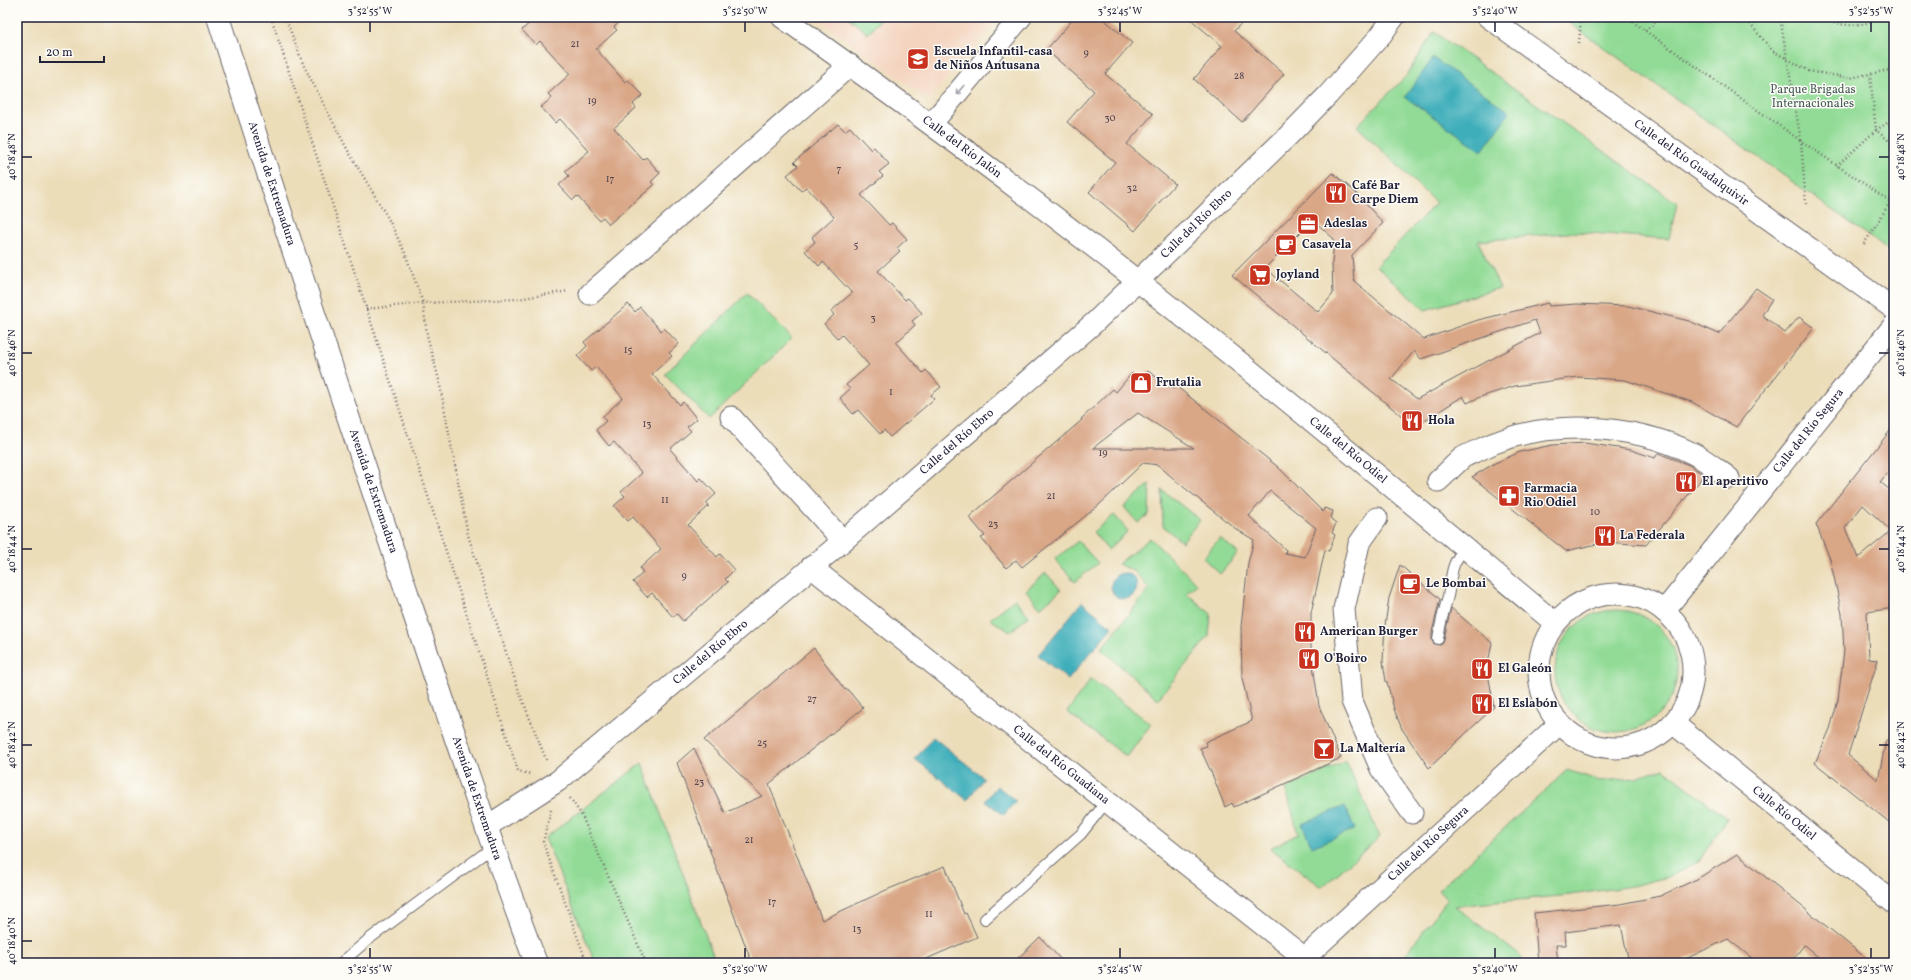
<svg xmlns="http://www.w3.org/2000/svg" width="1911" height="980" font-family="Vollkorn,serif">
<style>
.built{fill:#f4d4bf}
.green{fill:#92db96;stroke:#5a7e68}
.water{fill:#3eaeba;stroke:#30687a}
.building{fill:#d9a686;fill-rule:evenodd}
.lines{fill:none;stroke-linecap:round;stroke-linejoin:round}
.lane-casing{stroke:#696367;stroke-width:12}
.street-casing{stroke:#696367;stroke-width:23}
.secondary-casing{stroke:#696367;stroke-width:24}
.path{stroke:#696367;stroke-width:2.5;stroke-dasharray:1 3;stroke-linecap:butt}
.lane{stroke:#fff;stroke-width:10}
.street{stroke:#fff;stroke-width:21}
.secondary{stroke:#fff;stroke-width:22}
.oneway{stroke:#9c9ca7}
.ticks{fill:none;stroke:#22223b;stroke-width:1.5}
.labels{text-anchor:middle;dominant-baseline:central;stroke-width:3;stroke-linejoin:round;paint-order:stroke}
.number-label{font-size:10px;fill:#50434e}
.poi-label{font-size:12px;font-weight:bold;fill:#22223b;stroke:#fdfcf7;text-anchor:start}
.park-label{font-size:12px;fill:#445a56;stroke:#fdfcf7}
.street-label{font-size:12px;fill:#22223b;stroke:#fdfcf7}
.neatline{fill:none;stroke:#22223b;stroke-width:1.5}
.ticks-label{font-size:10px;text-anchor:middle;fill:#22223b}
</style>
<rect width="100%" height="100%" fill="#fdfcf7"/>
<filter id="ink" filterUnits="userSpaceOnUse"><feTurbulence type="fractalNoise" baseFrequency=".025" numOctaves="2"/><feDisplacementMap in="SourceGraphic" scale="8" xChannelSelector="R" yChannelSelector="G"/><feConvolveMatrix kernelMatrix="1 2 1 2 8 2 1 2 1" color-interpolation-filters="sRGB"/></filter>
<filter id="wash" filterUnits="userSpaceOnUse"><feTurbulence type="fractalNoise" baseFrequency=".012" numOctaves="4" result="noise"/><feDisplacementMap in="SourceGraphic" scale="16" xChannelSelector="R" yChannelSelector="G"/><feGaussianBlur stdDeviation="0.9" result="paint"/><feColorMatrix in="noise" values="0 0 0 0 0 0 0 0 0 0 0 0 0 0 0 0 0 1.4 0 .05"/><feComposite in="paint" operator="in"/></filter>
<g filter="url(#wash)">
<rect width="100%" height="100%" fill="#ecddb9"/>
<!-- built -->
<polygon class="built" points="815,17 1000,17 929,100"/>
<!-- green -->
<g class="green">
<polygon points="848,17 882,17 868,34"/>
<polygon points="1561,17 1894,17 1894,254"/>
<polygon points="1434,32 1677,203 1669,239 1577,232 1478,241 1500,288 1425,310 1376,266 1436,203 1357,126 1406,76"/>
<polygon points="747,293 792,338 709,419 665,374"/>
<polygon points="1150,484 1149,514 1138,523 1124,507"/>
<polygon points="1162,490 1200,520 1182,542 1163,526"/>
<polygon points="1114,515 1128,531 1108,550 1093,532"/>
<polygon points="1150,538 1197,584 1186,593 1211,614 1209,636 1158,699 1101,649 1149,589 1135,572 1118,564"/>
<polygon points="1220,538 1238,553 1220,574 1203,558"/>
<polygon points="1078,541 1098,563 1075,582 1055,559"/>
<polygon points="1046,573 1061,590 1040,608 1026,590"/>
<polygon points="1015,599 1029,616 1010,632 990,619"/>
<circle cx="1616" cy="671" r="61"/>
<polygon points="1091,679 1151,724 1127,757 1067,712"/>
<polygon points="1346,761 1380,837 1322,887 1270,848 1298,834 1286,789"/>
<polygon points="642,763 716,963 595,963 545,838"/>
<polygon points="1664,769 1727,818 1699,861 1671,876 1632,886 1570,895 1454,906 1522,957 1522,963 1399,963 1447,900 1438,890 1567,770 1600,781 1635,778"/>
</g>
<!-- water -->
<g class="water">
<polygon points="1433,58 1510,112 1482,151 1405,97"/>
<circle cx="1124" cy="586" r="13"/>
<polygon points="1082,602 1112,627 1068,680 1038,655"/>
<polygon points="933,737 984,778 967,800 915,759"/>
<polygon points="997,786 1016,801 1004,815 985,801"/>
<polygon points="1345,806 1355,829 1312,847 1302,824"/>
</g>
<g id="blocks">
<!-- building -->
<g class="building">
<polygon points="536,17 625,17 614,27 617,30 596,49 625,82 628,80 643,95 633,104 636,108 614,128 643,160 646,157 660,173 651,182 654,185 609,224 603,217 599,220 577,196 573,200 559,185 569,176 565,171 589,151 560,119 555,123 541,107 552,98 548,94 570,74 540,41 536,45 522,30"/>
<polygon points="1075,17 1101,17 1132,43 1105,74 1153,114 1127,144 1175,184 1135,231 1089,192 1115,162 1067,122 1094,91 1046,50"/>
<polygon points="1188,17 1247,17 1234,31 1284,74 1242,122 1194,79 1222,46"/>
<polygon points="838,124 845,131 850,127 871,150 874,147 889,164 879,172 883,176 861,195 889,225 892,223 907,239 897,248 900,251 878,271 905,300 908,298 922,313 912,321 915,325 896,343 923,373 926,370 941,387 931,395 934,399 890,437 884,430 880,434 858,410 853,414 840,398 850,389 846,385 869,365 842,335 838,339 824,324 834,315 831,311 852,293 823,262 819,266 805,251 815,242 812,237 834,217 806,187 801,191 787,175 798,166 794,162"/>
<path d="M1333,173L1355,192L1383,223L1352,255L1354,281L1424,339L1478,320L1548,303L1549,306L1577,304L1628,306L1689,321L1719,334L1756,288L1772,299L1762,315L1785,333L1799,317L1814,328L1736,427L1692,402L1625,380L1578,377L1515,386L1480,397L1467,403L1463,396L1415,427L1232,275ZM1313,220L1334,239L1332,263L1333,294L1318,312L1265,268ZM1535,320L1540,333L1417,399L1391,379L1414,351L1421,359Z"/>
<polygon points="628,304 635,312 640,307 661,331 664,328 679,344 669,353 672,356 652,374 680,405 683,402 697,419 687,427 691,431 670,449 698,481 701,478 716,494 706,503 709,506 688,525 717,557 720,554 734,570 725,579 728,582 683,621 677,614 673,617 652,593 647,597 633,582 643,573 640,568 661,549 633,517 628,521 614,506 625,496 621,492 642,473 614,442 609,446 596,430 606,421 602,417 623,398 596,367 591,371 577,356 587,346 584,342"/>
<path d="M1148,371L1173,389L1176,386L1278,467L1323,512L1324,508L1333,511L1331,519L1336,523L1332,533L1335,535L1329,551L1325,550L1311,613V652L1319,706L1341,758L1234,807L1232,803L1225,807L1212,774L1200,748L1207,746L1205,742L1252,721L1242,678L1241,627L1248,563L1254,540L1236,529L1181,485L1158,465L1143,463L1099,505L1022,567L1016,560L1006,568L981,538L985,536L969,517L1082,420L1081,419L1113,389L1116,392L1132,373L1141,380ZM1138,413L1194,448H1093ZM1270,491L1316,528L1305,557L1285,553L1286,550L1249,516Z"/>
<path d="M1894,426V465L1880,482L1894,493V608L1867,612L1869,659L1878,660L1848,755L1878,780L1886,740H1894V826L1815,763L1830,729L1838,700L1844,651L1842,614L1834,577L1830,559L1816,524ZM1863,505L1891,531L1858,558L1845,528Z"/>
<polygon points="1585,443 1631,450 1655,458 1658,453 1689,465 1703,474 1699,482 1646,545 1606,542 1566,551 1472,477 1495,463 1520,452 1552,445"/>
<polygon points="1400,565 1440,599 1432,632 1432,641 1434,644 1440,645 1443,643 1451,608 1492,643 1489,658 1489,679 1494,707 1429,768 1402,729 1394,709 1387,682 1386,682 1383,661 1385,625 1389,598"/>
<polygon points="814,648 845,690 847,689 863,708 769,784 822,920 884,891 945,866 964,914 966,913 977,937 917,963 752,963 677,763 694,748 725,813 762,796 704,740"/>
<polygon points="1737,854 1872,963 1825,963 1804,945 1790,963 1758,963 1728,939 1681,961 1672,963 1629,963 1621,925 1565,932 1566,945 1556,945 1558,963 1538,963 1534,913 1620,904 1660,896 1697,879"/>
<polygon points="1040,937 1064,963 1013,963"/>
</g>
</g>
</g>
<g filter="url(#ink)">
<use href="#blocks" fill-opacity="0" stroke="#696367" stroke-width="1"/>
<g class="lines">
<!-- lane casing -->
<g class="lane-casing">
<g id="lane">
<path d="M1438,639C1440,624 1444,611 1448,596C1453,572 1449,568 1465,547"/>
<polyline points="985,919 1081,834 1107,801"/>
<polyline points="341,963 369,939 493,847"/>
</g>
</g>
<!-- street casing -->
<g class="street-casing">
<g id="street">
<path id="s1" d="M782,17C923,117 1062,220 1197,328C1318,424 1436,524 1555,623"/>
<path id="s2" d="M1488,17L1894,309"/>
<polyline points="932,123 1021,17"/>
<polyline points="590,294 850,65"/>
<polyline points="731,417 843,541"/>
<path d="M1438,481C1446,474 1454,465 1462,458C1468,454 1475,452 1481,449C1544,418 1632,423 1694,454C1706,460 1718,470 1729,478"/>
<polyline points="1377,518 1359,544 1344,609 1352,701 1381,769 1412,813"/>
<path id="s3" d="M811,567L1311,963"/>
<circle cx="1616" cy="671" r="77"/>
<path id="s4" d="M1664,611L1894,325"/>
<path id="s5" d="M1673,723L1894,903"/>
<path id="s6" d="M486,827L558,781L843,541L1094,323L1289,135L1328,95L1381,35L1394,17"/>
<path id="s7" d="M1299,963L1559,724"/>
</g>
</g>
<!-- secondary casing -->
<g class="secondary-casing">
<g id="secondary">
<path id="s8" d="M218,17C272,188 328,357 385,527C434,673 481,819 536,963"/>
</g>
</g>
<!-- path -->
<g class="path">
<polyline points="271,17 518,771 530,774"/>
<polyline points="285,17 304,66 347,149 388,218 405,253 423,303 427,335 439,380 468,535 517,686 547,762"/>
<polyline points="1626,17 1801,141 1894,204"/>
<polyline points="1712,17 1749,23"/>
<polyline points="1746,17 1749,23 1773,51 1809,71 1850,78 1894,69"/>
<polyline points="1780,17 1801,141 1806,204"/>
<path d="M1819,17C1837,27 1862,28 1880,17"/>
<polyline points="1645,30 1663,17"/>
<polyline points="1579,43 1581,17"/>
<polyline points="1894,119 1876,130 1894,145"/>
<polyline points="1837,166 1876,130 1870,75"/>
<polyline points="1864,244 1894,196"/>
<polyline points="366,309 423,303 517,299 569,291"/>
<polyline points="570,798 581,814 646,963"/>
<polyline points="551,810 543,842 587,963"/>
</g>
<!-- lane -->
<use href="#lane" class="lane"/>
<!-- street -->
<use href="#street" class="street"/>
<!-- secondary -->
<use href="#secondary" class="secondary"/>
</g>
<!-- one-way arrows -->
<defs><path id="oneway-shaft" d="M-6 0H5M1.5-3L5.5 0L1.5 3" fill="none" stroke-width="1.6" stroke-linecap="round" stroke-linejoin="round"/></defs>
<use class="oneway" href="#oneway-shaft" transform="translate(960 90) rotate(130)"/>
</g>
<!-- ticks -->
<path class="ticks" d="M370,22V32M745,22V32M1120,22V32M1495,22V32M1871,22V32M22,157H32M1879,157H1889M22,353H32M1879,353H1889M22,549H32M1879,549H1889M22,745H32M1879,745H1889M22,941H32M370,948V958M745,948V958M1120,948V958M1495,948V958M1871,948V958"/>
<!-- icons -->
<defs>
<g id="school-square" transform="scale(1.15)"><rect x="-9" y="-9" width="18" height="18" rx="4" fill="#c8321e" stroke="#fdfcf7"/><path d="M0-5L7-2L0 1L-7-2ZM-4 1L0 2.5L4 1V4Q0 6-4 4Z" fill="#fff"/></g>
<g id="restaurant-square" transform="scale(1.15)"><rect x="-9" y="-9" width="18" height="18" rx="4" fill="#c8321e" stroke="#fdfcf7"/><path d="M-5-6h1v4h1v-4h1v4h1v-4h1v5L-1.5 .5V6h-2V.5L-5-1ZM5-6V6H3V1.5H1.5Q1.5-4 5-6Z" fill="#fff"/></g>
<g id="office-square" transform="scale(1.15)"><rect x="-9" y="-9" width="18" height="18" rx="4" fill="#c8321e" stroke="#fdfcf7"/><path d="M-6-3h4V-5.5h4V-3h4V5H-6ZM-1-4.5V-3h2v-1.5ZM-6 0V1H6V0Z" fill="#fff"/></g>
<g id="cafe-square" transform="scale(1.15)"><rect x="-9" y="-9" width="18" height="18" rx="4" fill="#c8321e" stroke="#fdfcf7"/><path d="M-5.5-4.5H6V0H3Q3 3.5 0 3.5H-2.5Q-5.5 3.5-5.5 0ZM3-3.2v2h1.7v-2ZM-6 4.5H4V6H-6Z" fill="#fff"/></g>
<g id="supermarket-square" transform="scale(1.15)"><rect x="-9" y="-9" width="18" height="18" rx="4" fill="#c8321e" stroke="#fdfcf7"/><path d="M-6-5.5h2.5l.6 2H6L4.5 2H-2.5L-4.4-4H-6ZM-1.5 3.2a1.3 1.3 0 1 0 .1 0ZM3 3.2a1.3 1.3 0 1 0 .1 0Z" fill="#fff"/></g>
<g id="shop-square" transform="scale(1.15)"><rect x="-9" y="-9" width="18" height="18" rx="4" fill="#c8321e" stroke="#fdfcf7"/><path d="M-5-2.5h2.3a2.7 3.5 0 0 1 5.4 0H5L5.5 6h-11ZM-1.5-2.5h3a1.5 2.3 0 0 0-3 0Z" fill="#fff"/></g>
<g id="pharmacy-square" transform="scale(1.15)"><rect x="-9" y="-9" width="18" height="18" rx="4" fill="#c8321e" stroke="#fdfcf7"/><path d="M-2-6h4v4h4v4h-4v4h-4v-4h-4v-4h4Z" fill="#fff"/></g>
<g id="bar-square" transform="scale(1.15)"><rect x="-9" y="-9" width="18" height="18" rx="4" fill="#c8321e" stroke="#fdfcf7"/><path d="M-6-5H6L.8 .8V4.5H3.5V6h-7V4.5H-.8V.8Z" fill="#fff"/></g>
</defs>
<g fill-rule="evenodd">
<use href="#school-square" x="918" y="59"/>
<use href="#restaurant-square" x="1336" y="193"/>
<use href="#office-square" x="1308" y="224"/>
<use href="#cafe-square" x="1286" y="245"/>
<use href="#supermarket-square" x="1260" y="275"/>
<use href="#shop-square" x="1141" y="383"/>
<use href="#restaurant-square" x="1412" y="421"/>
<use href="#restaurant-square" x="1686" y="482"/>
<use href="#pharmacy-square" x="1509" y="496"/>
<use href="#restaurant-square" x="1605" y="536"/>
<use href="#cafe-square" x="1410" y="584"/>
<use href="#restaurant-square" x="1305" y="632"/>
<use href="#restaurant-square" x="1309" y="659"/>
<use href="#restaurant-square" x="1482" y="669"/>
<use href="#restaurant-square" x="1482" y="704"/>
<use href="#bar-square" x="1324" y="749"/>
</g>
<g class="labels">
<!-- number labels -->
<g class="number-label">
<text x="575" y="44">21</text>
<text x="1086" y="53">9</text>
<text x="1239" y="76">28</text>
<text x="592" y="101">19</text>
<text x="1110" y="118">30</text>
<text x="839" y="169">7</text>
<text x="610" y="179">17</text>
<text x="1132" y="188">32</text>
<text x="856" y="245">5</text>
<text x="873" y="318">3</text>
<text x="628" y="350">15</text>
<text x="891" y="392">1</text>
<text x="647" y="424">13</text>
<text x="1103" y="453">19</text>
<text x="1051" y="496">21</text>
<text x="665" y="500">11</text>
<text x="1595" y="512">10</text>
<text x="993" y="524">23</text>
<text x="684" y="576">9</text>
<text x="812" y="699">27</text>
<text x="762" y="743">25</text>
<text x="699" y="782">23</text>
<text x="749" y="840">21</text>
<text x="772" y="902">17</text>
<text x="929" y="914">11</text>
<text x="857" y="929">13</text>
</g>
<!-- poi labels -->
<g class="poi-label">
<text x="934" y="52">Escuela Infantil-casa<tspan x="934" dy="14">de Niños Antusana</tspan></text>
<text x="1352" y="186">Café Bar<tspan x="1352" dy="14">Carpe Diem</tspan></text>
<text x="1324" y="224">Adeslas</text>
<text x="1302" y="245">Casavela</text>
<text x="1276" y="275">Joyland</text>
<text x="1156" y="383">Frutalia</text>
<text x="1428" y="421">Hola</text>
<text x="1702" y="482">El aperitivo</text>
<text x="1524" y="489">Farmacia<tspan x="1524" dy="14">Rio Odiel</tspan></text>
<text x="1620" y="536">La Federala</text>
<text x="1426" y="584">Le Bombai</text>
<text x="1320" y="632">American Burger</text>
<text x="1324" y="659">O'Boiro</text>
<text x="1498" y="669">El Galeón</text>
<text x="1498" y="704">El Eslabón</text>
<text x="1340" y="749">La Maltería</text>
</g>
<!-- park labels -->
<g class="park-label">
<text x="1813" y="90">Parque Brigadas<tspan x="1813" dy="14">Internacionales</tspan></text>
</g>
<!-- street labels -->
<g class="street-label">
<text stroke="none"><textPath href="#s1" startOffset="222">Calle del Río Jalón</textPath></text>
<text stroke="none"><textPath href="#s2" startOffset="250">Calle del Río Guadalquivir</textPath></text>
<text stroke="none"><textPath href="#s8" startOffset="175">Avenida de Extremadura</textPath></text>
<text stroke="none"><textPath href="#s6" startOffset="933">Calle del Río Ebro</textPath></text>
<text stroke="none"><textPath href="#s4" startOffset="231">Calle del Río Segura</textPath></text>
<text stroke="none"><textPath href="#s6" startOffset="609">Calle del Río Ebro</textPath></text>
<text stroke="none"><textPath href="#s1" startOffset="713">Calle del Río Odiel</textPath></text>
<text stroke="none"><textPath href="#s8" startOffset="499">Avenida de Extremadura</textPath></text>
<text stroke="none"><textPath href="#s6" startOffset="285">Calle del Río Ebro</textPath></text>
<text stroke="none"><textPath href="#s3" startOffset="319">Calle del Río Guadiana</textPath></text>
<text stroke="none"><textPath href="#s8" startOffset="823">Avenida de Extremadura</textPath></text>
<text stroke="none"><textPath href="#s5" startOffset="143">Calle Río Odiel</textPath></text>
<text stroke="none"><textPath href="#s7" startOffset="176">Calle del Río Segura</textPath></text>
</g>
</g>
<!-- margin -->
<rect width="1911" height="980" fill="none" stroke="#fdfcf7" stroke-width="44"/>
<!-- scale -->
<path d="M40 56v6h64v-6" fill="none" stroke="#22223b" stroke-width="2"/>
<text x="46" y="56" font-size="12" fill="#22223b" stroke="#fdfcf7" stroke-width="3" paint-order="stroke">20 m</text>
<rect x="22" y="22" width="1867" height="936" class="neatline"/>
<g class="ticks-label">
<text x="370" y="14">3°52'55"W</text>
<text x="745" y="14">3°52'50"W</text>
<text x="1120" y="14">3°52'45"W</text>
<text x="1495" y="14">3°52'40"W</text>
<text x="1871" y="14">3°52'35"W</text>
<text transform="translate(11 157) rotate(-90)" y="4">40°18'48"N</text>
<text transform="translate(1900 157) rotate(-90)" y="4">40°18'48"N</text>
<text transform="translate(11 353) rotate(-90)" y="4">40°18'46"N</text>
<text transform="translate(1900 353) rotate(-90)" y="4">40°18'46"N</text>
<text transform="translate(11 549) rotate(-90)" y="4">40°18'44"N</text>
<text transform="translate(1900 549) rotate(-90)" y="4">40°18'44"N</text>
<text transform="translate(11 745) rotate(-90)" y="4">40°18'42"N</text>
<text transform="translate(1900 745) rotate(-90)" y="4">40°18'42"N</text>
<text transform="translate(11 941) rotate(-90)" y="4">40°18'40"N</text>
<text x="370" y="972">3°52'55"W</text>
<text x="745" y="972">3°52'50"W</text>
<text x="1120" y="972">3°52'45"W</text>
<text x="1495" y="972">3°52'40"W</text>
<text x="1871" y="972">3°52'35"W</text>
</g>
</svg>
